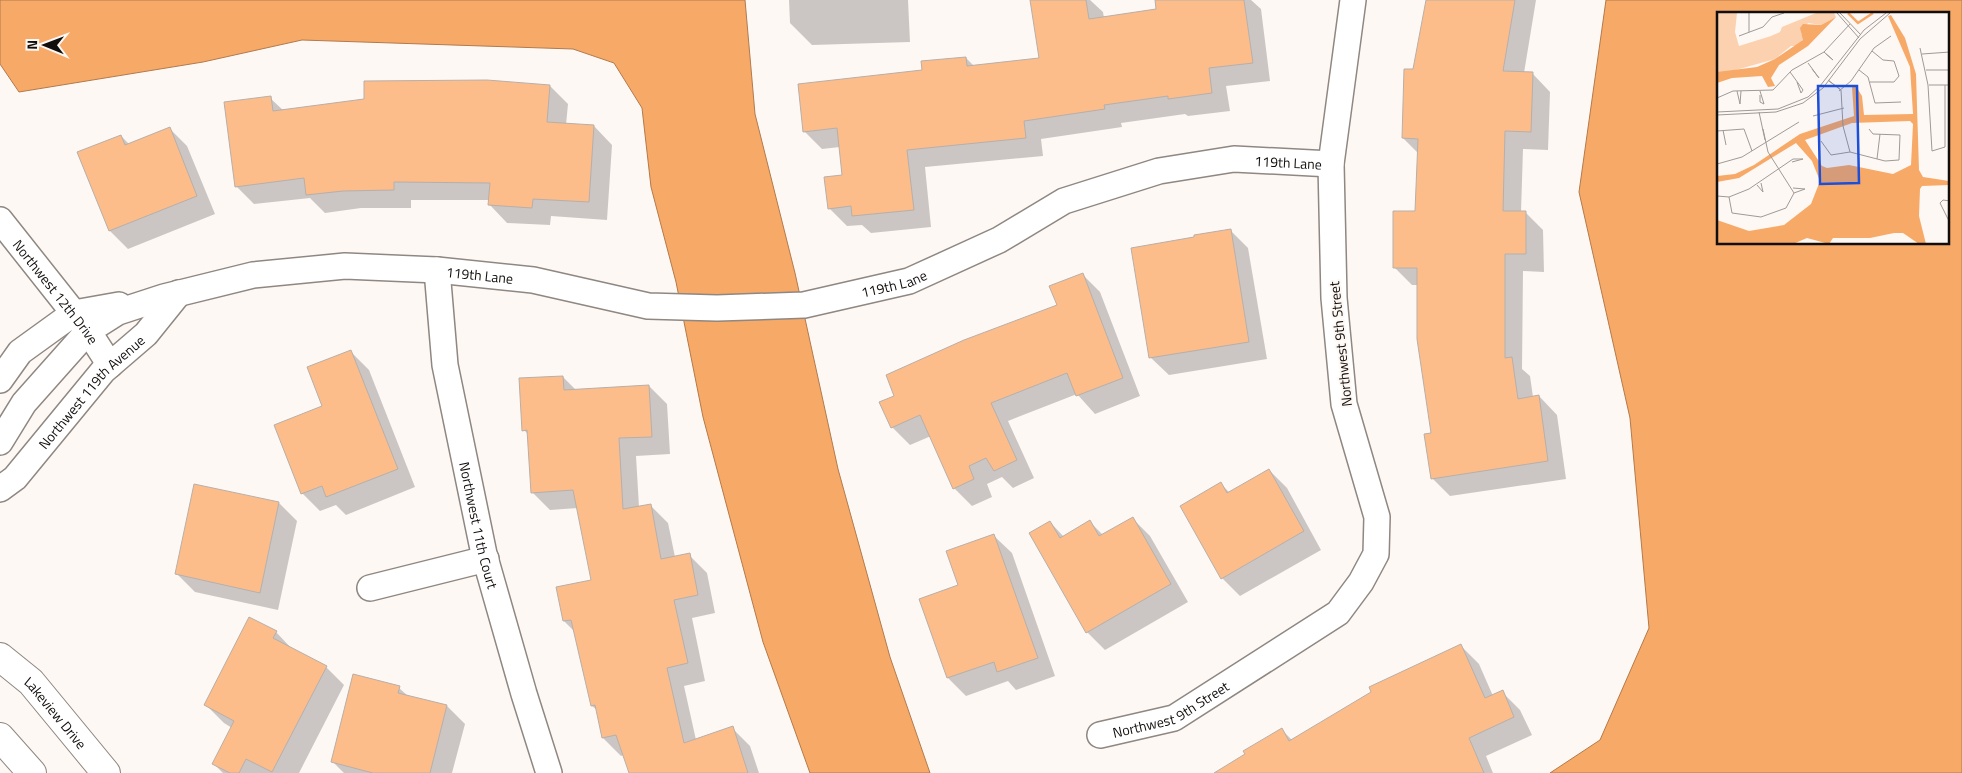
<svg xmlns="http://www.w3.org/2000/svg" width="1962" height="773" font-family="'Titillium Web',sans-serif">
<style>
.water{fill:#f7a968;stroke:#b27a4c;fill-rule:evenodd}
.shadow{fill:#0003}
.building{fill:#fcbd8b;stroke:#b8afa9}
.lines{fill:none;stroke-linecap:round;stroke-linejoin:round}
.minor-casing{stroke:#8f8781;stroke-width:28}
.tertiary-casing{stroke:#8f8781;stroke-width:30}
.minor{stroke:#fff;stroke-width:25}
.tertiary{stroke:#fff;stroke-width:28}
.labels{text-anchor:middle;dominant-baseline:central;stroke-width:4;stroke-linejoin:round;paint-order:stroke}
.street-label{font-size:14px;fill:#110e0c;stroke:#fef8f4}
.inset-river{fill:none;stroke:#f7a968;stroke-width:2.5}
.inset-road{fill:none;stroke:#9f9a97;stroke-width:1}
.view{fill:#1d4ed8;fill-opacity:0.15;stroke:#1d4ed8;stroke-width:2.5}
.inset-edge{fill:none;stroke:#110e0c;stroke-width:2.5}
</style>
<rect width="100%" height="100%" fill="#fef8f4"/>
<!-- water -->
<g class="water">
<polygon points="0,0 745,0 755,114 795,273 838,469 890,657 930,773 810,773 763,642 703,417 676,282 651,187 642,108 614,63 573,49 302,40 203,62 19,92 0,64"/>
<path d="M1606,0H1962V773H1550L1600,740L1649,628L1630,418L1579,192ZM1718,14H1948V244H1718Z"/>
</g>
<!-- shadow -->
<g class="shadow">
<polygon points="789,0 908,0 910,42 812,45 790,23"/>
<polygon points="1045,0 1090,0 1103,12 1104,18 1158,10 1157,0 1251,0 1261,9 1270,81 1226,86 1230,111 1188,116 1185,114 1121,123 1122,127 1041,139 1043,156 925,167 931,227 871,233 862,225 847,226 829,208 843,176 840,147 822,149 804,131 923,71 966,58 974,66 1040,59"/>
<polygon points="1427,0 1536,0 1524,73 1532,73 1550,92 1548,150 1523,149 1521,212 1525,212 1543,230 1544,272 1523,271 1522,369 1530,376 1533,397 1539,396 1557,415 1566,479 1450,496 1432,478 1432,434 1418,285 1412,285 1394,267 1417,212 1418,153 1403,138"/>
<polygon points="550,86 568,104 566,125 594,126 612,145 607,220 551,216 550,225 507,223 489,204 490,200 411,200 411,208 361,208 325,213 310,198 254,204 236,186 270,98 284,111"/>
<polygon points="169,128 187,146 215,214 128,249 110,231 79,153 121,136 129,144"/>
<polygon points="1230,230 1248,248 1267,359 1169,375 1150,357 1196,238"/>
<polygon points="1082,274 1100,292 1140,396 1095,414 1077,394 1008,421 1034,478 1013,488 1002,477 987,484 992,497 972,506 954,488 931,436 910,445 892,427 896,396 1058,306"/>
<polygon points="351,352 369,370 415,487 346,515 336,505 320,511 302,493 324,407"/>
<polygon points="563,377 576,390 649,386 667,404 670,454 636,456 639,507 650,505 668,523 675,557 689,555 707,573 715,613 692,618 705,681 684,686 696,740 732,728 750,746 759,773 630,773 624,755 621,756 603,738 597,710 592,706 575,632 564,621 593,581 578,508 550,510 532,492 529,435 524,430"/>
<polygon points="1269,470 1287,488 1321,550 1240,596 1222,578 1221,484 1230,493"/>
<polygon points="195,485 279,503 297,521 278,610 195,592 177,574"/>
<polygon points="1132,518 1150,536 1188,602 1105,650 1087,632 1050,522 1064,537 1090,522 1103,535"/>
<polygon points="993,535 1012,553 1055,676 1016,690 1008,681 966,696 948,678 921,600 960,586"/>
<polygon points="276,632 293,650 326,667 344,685 299,773 223,773 214,764 232,728 224,723 206,705"/>
<polygon points="1461,646 1479,664 1493,696 1502,692 1520,710 1532,735 1486,756 1493,773 1217,773 1282,730 1292,740"/>
<polygon points="399,688 408,696 447,706 465,724 452,773 344,773 333,762"/>
</g>
<!-- building -->
<g class="building">
<polygon points="1030,0 1086,0 1089,19 1156,9 1155,0 1244,0 1253,63 1209,68 1212,93 1168,99 1168,96 1104,105 1105,109 1024,121 1026,138 907,150 914,210 852,216 851,206 828,209 824,177 842,175 837,128 803,132 798,84 922,70 921,61 966,57 967,66 1039,58"/>
<polygon points="1426,0 1515,0 1503,71 1533,72 1531,132 1505,131 1503,211 1526,211 1526,254 1505,254 1505,358 1512,357 1518,399 1539,395 1548,461 1431,479 1424,434 1431,433 1417,339 1417,268 1393,268 1393,211 1415,211 1418,139 1402,138 1404,69 1413,69"/>
<polygon points="487,80 550,85 547,122 594,125 589,202 533,199 532,208 488,205 490,183 394,182 394,190 343,191 306,195 304,178 235,187 224,102 271,96 273,111 364,99 364,81"/>
<polygon points="170,127 197,196 109,231 77,152 121,135 125,145"/>
<polygon points="1231,229 1249,342 1149,358 1131,248 1194,237 1194,235"/>
<polygon points="1083,273 1123,378 1076,396 1067,373 991,403 1017,460 994,471 986,458 969,466 974,479 953,489 920,415 891,428 879,402 894,396 886,375 964,340 1057,305 1049,286"/>
<polygon points="351,350 398,469 326,497 322,486 301,494 274,425 322,406 307,367"/>
<polygon points="563,376 564,390 649,385 652,437 619,438 623,509 651,504 661,559 690,553 698,595 674,600 688,663 667,668 684,743 733,726 748,773 629,773 616,735 602,738 595,705 591,706 571,620 563,621 556,587 591,580 573,490 531,493 527,430 522,431 519,378"/>
<polygon points="1269,469 1304,531 1221,579 1180,506 1221,482 1227,493"/>
<polygon points="194,484 279,502 260,593 175,574"/>
<polygon points="1133,517 1171,584 1086,633 1029,533 1050,521 1060,538 1090,520 1099,536"/>
<polygon points="994,534 1038,658 997,672 994,662 947,678 919,599 958,585 946,551"/>
<polygon points="249,617 277,631 273,638 327,666 272,772 246,759 239,773 230,773 212,764 234,721 204,705"/>
<polygon points="1461,644 1485,698 1503,690 1514,717 1469,738 1484,773 1214,773 1245,754 1243,751 1282,728 1289,741 1371,692 1369,687"/>
<polygon points="353,674 400,686 398,693 447,705 430,773 373,773 331,762"/>
</g>
<g class="lines">
<!-- minor casing -->
<g class="minor-casing">
<g id="minor">
<path id="s1" d="M0,220L88,331L110,365"/>
<path id="s2" d="M437,270L445,365L484,554L524,694L549,773"/>
<polyline points="0,380 20,352 74,313 119,305"/>
<path id="s3" d="M0,442L24,403L88,331L118,312L164,297L253,275L345,266L437,270L533,280L648,306L717,308L804,305L909,281L999,240L1064,201L1159,171L1234,159L1331,164"/>
<path id="s4" d="M0,489L15,478L103,371L146,334L179,293"/>
<polyline points="370,588 486,559"/>
<path id="s5" d="M1100,735L1174,718L1338,613L1361,582L1376,554L1377,517L1344,404L1334,298L1331,164L1353,0"/>
</g>
</g>
<!-- tertiary casing -->
<g class="tertiary-casing">
<g id="tertiary">
<path id="s6" d="M0,657L31,682L106,773"/>
<polyline points="0,737 32,773"/>
</g>
</g>
<!-- minor -->
<use href="#minor" class="minor"/>
<!-- tertiary -->
<use href="#tertiary" class="tertiary"/>
</g>
<g class="labels">
<!-- street labels -->
<g class="street-label">
<text stroke="none"><textPath href="#s3" startOffset="1385">119th Lane</textPath></text>
<text stroke="none"><textPath href="#s3" startOffset="545">119th Lane</textPath></text>
<text stroke="none"><textPath href="#s3" startOffset="965">119th Lane</textPath></text>
<text stroke="none"><textPath href="#s1" startOffset="91">Northwest 12th Drive</textPath></text>
<text transform="translate(1340 344) rotate(-96)">Northwest 9th Street</text>
<text stroke="none"><textPath href="#s4" startOffset="134">Northwest 119th Avenue</textPath></text>
<text stroke="none"><textPath href="#s2" startOffset="259">Northwest 11th Court</textPath></text>
<text stroke="none"><textPath href="#s5" startOffset="76">Northwest 9th Street</textPath></text>
<text stroke="none"><textPath href="#s6" startOffset="79">Lakeview Drive</textPath></text>
</g>
</g>
<!-- overview -->
<g transform="translate(1717 12)">
<rect width="232" height="232" fill="#fef8f4"/>
<path d="M0,1H20L18,20L22,34L54,24L63,20L65,15L99,1H117L119,5L104,13L91,11L84,21L87,26L81,34H74L58,47L8,61L0,60Z" fill="#fbd1b0"/>
<path d="M174,3L188,26L199,62L202,158L206,165L232,169V173L205,174L203,177L202,204L209,232H202L186,221H177L153,226H116L112,232L90,226L76,232H0V208L32,219L67,213L94,192L103,169L95,149L79,131L22,166L0,170V164L18,162L37,153L83,122L137,104L135,75L138,73L145,84L147,103L196,102L193,55L171,4ZM193,109L196,112L194,153L176,162L132,153L110,156L105,154L88,128L135,111ZM119,5L91,34L62,53L54,66L58,74L51,75L45,64L15,66L0,71V60L40,55L58,47L86,28L83,16L86,12L104,13Z" fill="#f7a968" fill-rule="evenodd"/>
<path class="inset-river" d="M131,1L141,11L156,1"/>
<path class="inset-road" d="M32,1V20M120,1L142,26M123,1L144,23M22,24L46,15L55,5L67,1M203,36L211,73L215,139L228,135V73M107,40L116,48L109,42M205,42L233,40M91,51L102,66L95,57M142,58L151,65L158,91L184,90M209,58H233M73,60L76,64L86,78L84,81L80,70M111,68L124,78M112,69L124,78L126,114L133,140M153,70H177L182,64L177,49L166,48L155,39M212,73H233M20,79L23,92L24,79M43,79L47,92L43,90V83M122,79L134,69L157,36L174,24M0,86L16,79L56,78L75,58L107,40L133,12M0,100L61,97L91,85L103,74L147,18L169,1M42,100L48,128M0,103L59,100L86,91L106,76L143,27L173,1M96,104L127,96M46,117L51,140L77,181M6,118L9,133M0,119L27,117L35,139M104,129L114,143L133,140L168,149L182,148L183,123L156,122L152,117M160,147L163,122M0,152L25,145L82,110M40,173L46,180L44,171M76,176L88,177L77,181M0,184L12,185L32,177L76,147H86L75,150M12,185L15,201L44,205L69,196L77,181M233,189L226,188L223,191L233,211"/>
<path class="view" d="M101,74H140L142,171L103,172Z"/>
<rect width="232" height="232" class="inset-edge"/>
</g>
<!-- north arrow -->
<g transform="translate(45 45) rotate(271)" stroke="#fef8f4" stroke-width="4" paint-order="stroke">
<path d="M0-4L9 19L0 12L-9 19Z" fill="#110e0c"/>
<text y="-8" font-size="14" font-weight="bold" text-anchor="middle" fill="#110e0c">N</text>
</g>
</svg>
